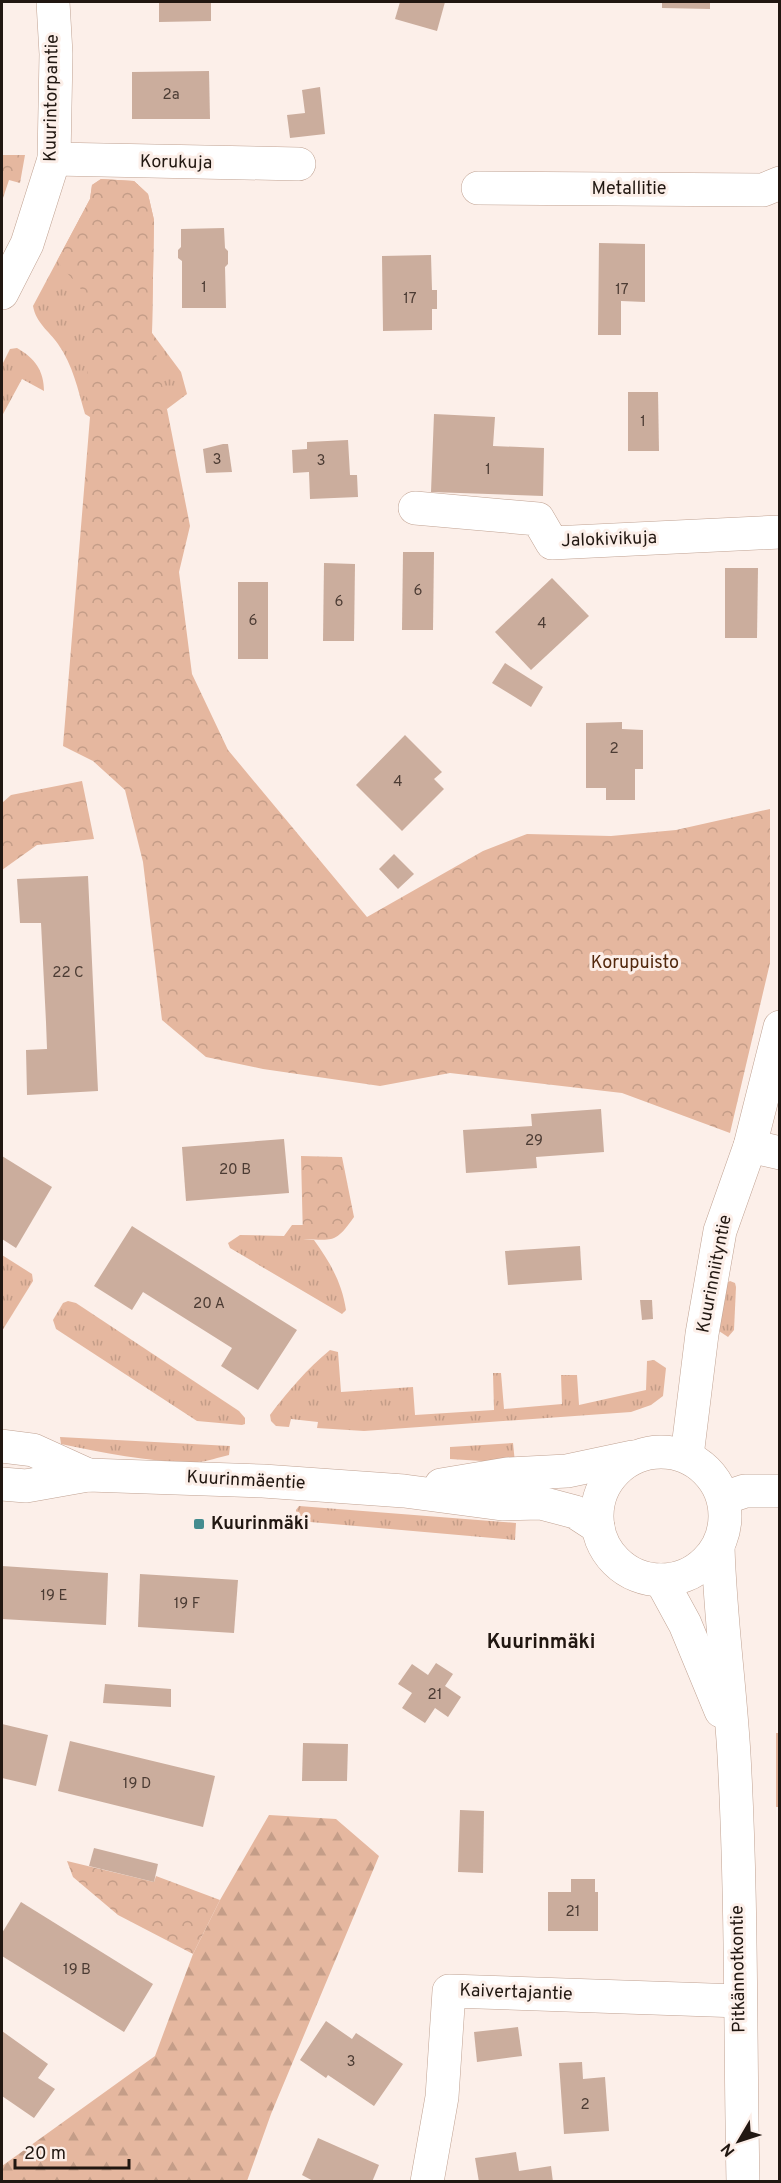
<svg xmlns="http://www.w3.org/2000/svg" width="781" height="2183" font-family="Overpass,sans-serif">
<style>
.grass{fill:url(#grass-tufts)}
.forest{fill:url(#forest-firs)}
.park{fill:url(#park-crowns)}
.building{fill:#cbad9d}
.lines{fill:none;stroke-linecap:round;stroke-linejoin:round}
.minor-casing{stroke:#c0a292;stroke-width:34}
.tertiary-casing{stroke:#c0a292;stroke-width:34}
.minor{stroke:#fff;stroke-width:33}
.tertiary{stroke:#fff;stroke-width:33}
.poi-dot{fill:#448c8f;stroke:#fcefe9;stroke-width:2}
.labels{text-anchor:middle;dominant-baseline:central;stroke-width:6;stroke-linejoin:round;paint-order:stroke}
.number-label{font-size:15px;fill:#4c3c34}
.street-label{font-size:18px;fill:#211711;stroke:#fcefe9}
.park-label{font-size:18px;fill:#52280d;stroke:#fcefe9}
.poi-label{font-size:18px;font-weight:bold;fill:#211711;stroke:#fcefe9;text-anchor:start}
.neighbourhood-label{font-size:20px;font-weight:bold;fill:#211711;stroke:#fcefe9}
</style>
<defs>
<pattern id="grass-tufts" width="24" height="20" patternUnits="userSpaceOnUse" patternTransform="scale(1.5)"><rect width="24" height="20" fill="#e5b79f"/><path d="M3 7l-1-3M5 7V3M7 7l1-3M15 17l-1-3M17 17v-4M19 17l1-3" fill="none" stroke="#c49d88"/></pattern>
<pattern id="forest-firs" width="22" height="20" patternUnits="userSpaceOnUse" patternTransform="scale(1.5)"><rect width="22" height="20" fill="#e5b79f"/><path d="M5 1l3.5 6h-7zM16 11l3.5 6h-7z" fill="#c49d88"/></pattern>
<pattern id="park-crowns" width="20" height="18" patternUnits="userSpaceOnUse" patternTransform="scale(1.5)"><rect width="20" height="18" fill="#e5b79f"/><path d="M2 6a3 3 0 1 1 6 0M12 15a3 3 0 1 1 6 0" fill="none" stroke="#c49d88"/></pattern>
</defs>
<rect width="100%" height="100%" fill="#fcefe9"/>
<!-- grass -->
<g class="grass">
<path d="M101,179L134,181L148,194L154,220L152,333L181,372L187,394L167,409L145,384L85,414C78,390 73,365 58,344C49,331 36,323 33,306L90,199L92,185Z"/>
<path d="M17,348C35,358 44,371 44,391L22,379L2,416V365L10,349Z"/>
<path d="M292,1225H303V1239L314,1240C330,1262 342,1283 346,1310L342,1314L230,1248L228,1243L240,1235L284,1236Z"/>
<polygon points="2,1255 32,1274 33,1281 2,1331"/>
<polygon points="730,1281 735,1283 736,1287 734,1330 728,1337 719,1331 727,1283"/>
<polygon points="68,1301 76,1303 239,1411 245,1418 245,1424 242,1425 197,1421 56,1329 53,1320 63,1303"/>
<path d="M330,1350L338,1352L341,1392L413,1387L415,1415L494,1410L493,1373H501L504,1409L562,1404L561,1375H577L579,1405L646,1390L647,1361L654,1360L666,1368L663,1396L651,1405L631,1412L364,1431L317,1428L318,1422L291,1419L289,1427L276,1426L271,1421L270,1415C288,1391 307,1369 330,1350Z"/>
<path d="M60,1437L230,1446L229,1455C219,1457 207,1462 197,1462C152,1463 105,1453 61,1444Z"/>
<polygon points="513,1443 515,1463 450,1459 450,1447"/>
<polygon points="299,1506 516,1523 515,1540 299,1521 296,1510"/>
</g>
<!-- forest -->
<g class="forest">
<rect x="776" y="1733" width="4" height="74"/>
<polygon points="269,1815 336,1819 379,1856 271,2114 247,2181 2,2181 2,2166 155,2056 193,1954 220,1900"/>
</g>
<!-- park -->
<g class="park">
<polygon points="2,155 25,155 20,183 9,180 2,201"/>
<polygon points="101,179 134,181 148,194 154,220 152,333 190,526 179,572 192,674 228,750 367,917 483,851 527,834 611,836 676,830 770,809 770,963 730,1133 622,1093 450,1073 380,1086 263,1069 206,1057 162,1020 143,862 125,790 93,761 63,746 90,417 85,414 91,301 57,261 90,199 92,185"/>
<polygon points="82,781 94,839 37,845 2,870 2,803 11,795"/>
<path d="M301,1156L342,1157L354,1217C335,1244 333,1240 303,1239Z"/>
<polygon points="67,1861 154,1882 156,1876 220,1900 193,1954 118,1915 73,1877"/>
</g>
<!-- building -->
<g class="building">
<polygon points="159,2 211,2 211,21 159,22"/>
<polygon points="400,2 445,2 437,31 395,19"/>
<polygon points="662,2 710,2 710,9 662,8"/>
<polygon points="209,71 210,119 132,119 132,72"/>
<polygon points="320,87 325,134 290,138 287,115 305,113 302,90"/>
<polygon points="224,228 225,248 228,251 228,264 225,267 226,308 182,308 182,261 178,258 178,250 181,247 181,229"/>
<polygon points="599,243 645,244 645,302 621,301 621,335 598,335"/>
<polygon points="431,255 432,290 437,290 437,309 432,309 432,330 383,331 382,256"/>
<polygon points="628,392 658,392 659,451 628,451"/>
<polygon points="434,414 495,417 493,446 544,448 543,496 431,492"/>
<polygon points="348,440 350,475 357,475 358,497 310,499 309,472 293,473 292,450 307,449 307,442"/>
<polygon points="223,444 228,444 232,472 206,473 203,449"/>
<polygon points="403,552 434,552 433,630 402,630"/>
<polygon points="324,563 355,564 354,641 323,641"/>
<polygon points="725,568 758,568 757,638 725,638"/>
<polygon points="552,578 589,616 531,670 495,632"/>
<rect x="238" y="582" width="30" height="77"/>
<polygon points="505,663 543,687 531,707 492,683"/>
<polygon points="622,722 622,729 643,730 643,769 635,769 635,800 606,800 606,788 586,788 586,723"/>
<polygon points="405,735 442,772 434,779 444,789 402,831 356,785"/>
<polygon points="394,854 414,874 398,889 379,869"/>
<polygon points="88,876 98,1091 27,1095 26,1050 47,1049 46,1022 41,923 20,923 17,879"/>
<polygon points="601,1109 604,1152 536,1157 537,1168 466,1173 463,1130 532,1126 531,1114"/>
<polygon points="284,1139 289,1193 186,1201 182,1147"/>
<polygon points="2,1156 52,1187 16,1248 2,1239"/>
<polygon points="132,1226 297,1330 258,1390 221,1366 232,1348 143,1292 132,1310 94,1286"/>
<polygon points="580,1246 582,1280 508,1285 505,1251"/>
<polygon points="640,1300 652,1300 653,1319 642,1320"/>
<polygon points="2,1566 108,1573 106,1625 2,1619"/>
<polygon points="140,1574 238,1580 234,1633 138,1627"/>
<polygon points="436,1663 453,1674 445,1686 461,1697 448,1717 435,1708 425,1723 402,1708 412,1693 398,1684 412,1664 428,1675"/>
<polygon points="105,1684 171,1689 171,1707 103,1703"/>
<polygon points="2,1724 48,1735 36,1786 2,1778"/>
<polygon points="70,1741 215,1776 203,1827 58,1791"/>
<polygon points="303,1743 348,1744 347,1781 302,1781"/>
<polygon points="460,1810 484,1811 483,1873 458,1872"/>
<polygon points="94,1848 158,1864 154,1882 89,1866"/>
<polygon points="571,1879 595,1879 595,1892 598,1892 598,1931 548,1931 548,1892 571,1892"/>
<polygon points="21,1902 153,1984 124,2032 2,1956 2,1933"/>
<polygon points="326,2021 352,2039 356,2033 403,2064 374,2106 328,2075 326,2078 300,2060"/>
<polygon points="518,2027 522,2056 477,2062 474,2032"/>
<polygon points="2,2031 48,2064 38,2078 55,2089 34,2118 2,2096"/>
<polygon points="582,2062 583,2079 605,2077 609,2131 564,2134 559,2063"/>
<polygon points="318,2138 379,2165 372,2182 315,2182 302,2175"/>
<polygon points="516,2152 519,2171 551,2166 553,2182 479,2182 475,2158"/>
</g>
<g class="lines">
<!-- minor casing -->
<g class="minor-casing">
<g id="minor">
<polyline points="54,159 299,164"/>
<polyline points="478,188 763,190 780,183"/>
<polyline points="415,508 538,519 552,543 780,532"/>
<polyline points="750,1146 780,1153"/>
<polyline points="724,1498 745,1491 780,1491"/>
<polyline points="427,2182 442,2097 449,1991 740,2001"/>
</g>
</g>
<!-- tertiary casing -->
<g class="tertiary-casing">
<g id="tertiary">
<polyline points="2,293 27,244 54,159 56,54 53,2"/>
<polyline points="2,1446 33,1450 88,1475"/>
<circle cx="661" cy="1516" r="64"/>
<polyline points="687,1456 702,1334 720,1231 750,1146 780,1027"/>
<polyline points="2,1484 26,1486 88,1475 263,1481 404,1491 502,1504 541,1503 575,1512 598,1527"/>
<polyline points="441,1485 507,1474 567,1471 633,1457"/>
<path d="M718,1547C720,1617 730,1686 734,1755C742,1897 740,2040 743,2182"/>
<polyline points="661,1580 685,1624 721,1711"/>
</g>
</g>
<!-- minor -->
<use href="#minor" class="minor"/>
<!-- tertiary -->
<use href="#tertiary" class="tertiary"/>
</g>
<!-- markers -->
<rect class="poi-dot" x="193" y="1518" width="12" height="12" rx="3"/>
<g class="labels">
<!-- number labels -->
<g class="number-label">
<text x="171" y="95">2a</text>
<text x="204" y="288">1</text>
<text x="622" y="290">17</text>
<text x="410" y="299">17</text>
<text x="643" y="422">1</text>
<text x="217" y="460">3</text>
<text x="321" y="461">3</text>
<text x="488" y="470">1</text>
<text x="418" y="591">6</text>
<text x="339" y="602">6</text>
<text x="253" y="621">6</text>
<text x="542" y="624">4</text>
<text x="614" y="749">2</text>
<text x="398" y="782">4</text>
<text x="68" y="973">22 C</text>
<text x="534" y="1141">29</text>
<text x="235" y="1170">20 B</text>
<text x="209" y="1304">20 A</text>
<text x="54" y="1596">19 E</text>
<text x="187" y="1604">19 F</text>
<text x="435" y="1695">21</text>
<text x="137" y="1784">19 D</text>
<text x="573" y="1912">21</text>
<text x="77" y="1970">19 B</text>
<text x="351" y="2062">3</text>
<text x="585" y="2105">2</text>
</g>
<!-- street labels -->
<g class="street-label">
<text transform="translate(52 98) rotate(-89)">Kuurintorpantie</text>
<text transform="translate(176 163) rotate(1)">Korukuja</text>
<text x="629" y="189">Metallitie</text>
<text transform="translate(609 540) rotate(-2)">Jalokivikuja</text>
<text transform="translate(715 1274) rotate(-79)">Kuurinniityntie</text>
<text transform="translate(246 1481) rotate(3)">Kuurinmäentie</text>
<text transform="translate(739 1969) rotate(-91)">Pitkännotkontie</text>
<text transform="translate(516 1993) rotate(2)">Kaivertajantie</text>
</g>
<!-- park labels -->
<g class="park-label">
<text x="635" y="963">Korupuisto</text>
</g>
<!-- poi labels -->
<g class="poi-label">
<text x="211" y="1524">Kuurinmäki</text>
</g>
<!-- neighbourhood labels -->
<g class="neighbourhood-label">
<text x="541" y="1643">Kuurinmäki</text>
</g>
</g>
<!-- border -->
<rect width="781" height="2183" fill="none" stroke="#211711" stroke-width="6"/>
<!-- north arrow -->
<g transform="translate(739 2141) rotate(231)" stroke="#fcefe9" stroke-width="4.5" paint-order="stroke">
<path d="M0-4.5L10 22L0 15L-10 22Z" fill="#211711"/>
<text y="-9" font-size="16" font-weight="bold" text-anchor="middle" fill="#211711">N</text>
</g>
<!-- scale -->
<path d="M15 2159v9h114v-9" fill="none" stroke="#211711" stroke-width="3"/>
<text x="24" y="2159" font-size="18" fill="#211711" stroke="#fcefe9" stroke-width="4.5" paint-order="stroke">20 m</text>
</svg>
